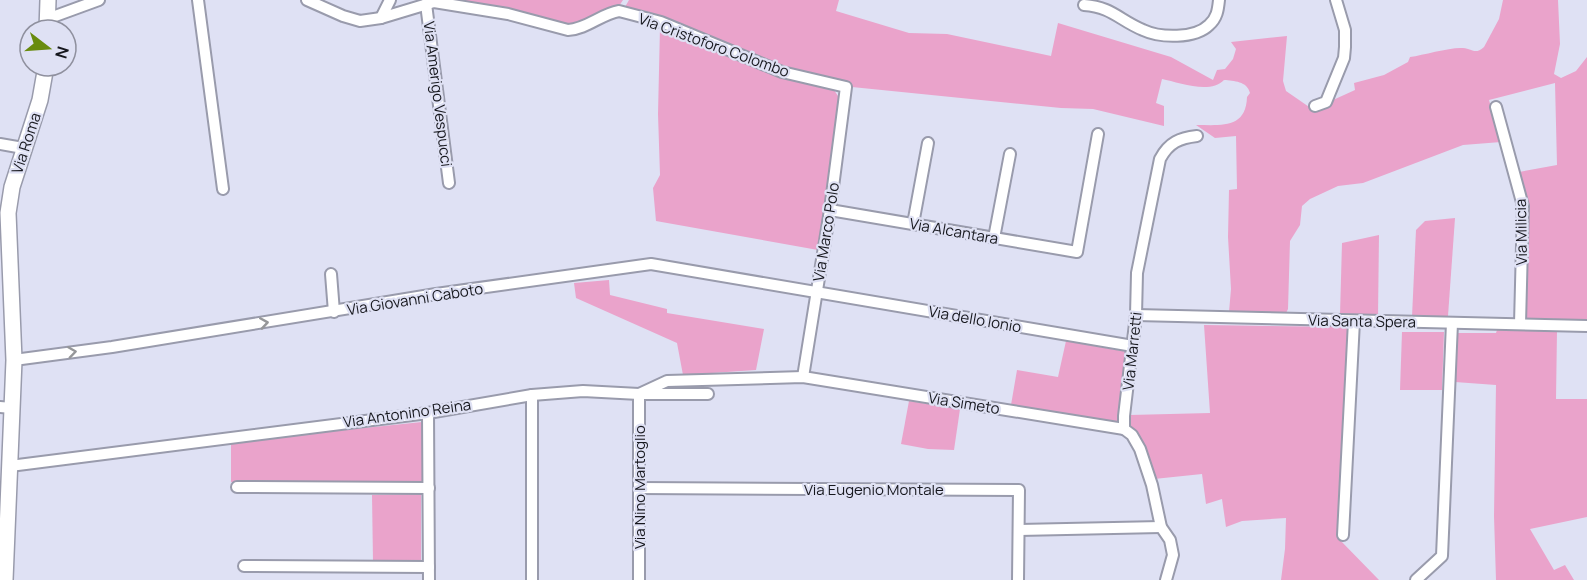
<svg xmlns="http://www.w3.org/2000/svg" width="1587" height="580" font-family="Manrope,sans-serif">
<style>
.green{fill:#eaa3cb}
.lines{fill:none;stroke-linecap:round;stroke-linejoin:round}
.street-casing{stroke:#999bac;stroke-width:14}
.secondary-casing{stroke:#999bac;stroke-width:18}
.street{stroke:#fff;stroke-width:10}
.secondary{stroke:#fff;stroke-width:15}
.oneway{stroke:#969799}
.labels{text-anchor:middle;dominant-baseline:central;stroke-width:4.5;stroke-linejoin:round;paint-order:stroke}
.street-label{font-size:15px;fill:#16171d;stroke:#dfe1f4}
</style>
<rect width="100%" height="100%" fill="#dfe1f4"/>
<!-- green -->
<g class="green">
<polygon points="459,0 623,0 619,6 576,25 565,24 507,9"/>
<path d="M629,0H839L836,11L909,33L947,34L1051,56L1058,23L1171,57L1213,80L1217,70L1225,69L1233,59L1236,49L1231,42L1287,36L1283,81L1286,91L1315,111L1327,107L1333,100L1355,90L1354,83L1384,75L1408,62L1410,57C1424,55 1450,47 1463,48C1473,49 1475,55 1484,47L1499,19L1503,0H1558L1560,44L1554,74L1561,78L1576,71L1587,57V320L1525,318L1528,207L1519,172L1557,165L1555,83L1489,100L1501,142L1463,145L1363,183L1338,186L1310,199L1302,206L1300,225L1290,241L1288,309L1285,315L1229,312L1231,289L1228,237L1229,190L1237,189L1236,136L1215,138L1196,125C1221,125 1246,129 1247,97L1250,93C1247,81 1234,81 1224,80C1210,95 1178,82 1162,79L1156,103L1164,106V126L1093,109L1061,108L852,87V84L781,68L625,7Z"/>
<polygon points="660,27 786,77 834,90 840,99 818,250 656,221 653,188 660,175 658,114"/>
<polygon points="1455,218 1448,316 1412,317 1416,230 1425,221"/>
<polygon points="1379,235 1378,316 1340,315 1342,243"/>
<polygon points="609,280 610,295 667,309 667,313 764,329 756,370 683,375 677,343 576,298 574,283"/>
<polygon points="1204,325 1346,327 1350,332 1339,539 1379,580 1281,580 1285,549 1286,518 1242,521 1226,527 1222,499 1206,504 1202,474 1154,479 1143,447 1129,424 1130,415 1210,413"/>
<polygon points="1497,330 1557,331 1556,399 1587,399 1587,517 1530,529 1554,570 1565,565 1574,580 1496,580 1494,516 1496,385 1455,382 1457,333 1496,333"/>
<polygon points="1402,332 1444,332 1442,390 1400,390"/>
<polygon points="1066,341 1128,352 1118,422 1011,405 1017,370 1058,377"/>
<polygon points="909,401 960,409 954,450 928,449 901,444"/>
<polygon points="422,422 422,482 231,482 231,442"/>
<polygon points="421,494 421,560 373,561 372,495"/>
</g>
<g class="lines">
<!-- street casing -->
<g class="street-casing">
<g id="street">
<polyline points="198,0 223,189"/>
<path d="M307,0L343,16L360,21L381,18L434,2L508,14L568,30C587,29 601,14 619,11L661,22L782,72L846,87L830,210L803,377"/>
<polyline points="426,4 449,183"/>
<path d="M1084,5C1112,7 1119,20 1143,30C1160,38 1195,39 1209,25C1217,18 1218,10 1219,0"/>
<polyline points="381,18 390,0"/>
<polyline points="47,19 99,0"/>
<polyline points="1315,106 1326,102 1344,58 1345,47 1345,30 1336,0"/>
<polyline points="1496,107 1523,206 1520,324"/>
<polyline points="0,144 23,148"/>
<polyline points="830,210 1077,252 1098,134"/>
<polyline points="913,224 928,143"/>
<polyline points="994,238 1010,154"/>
<polyline points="331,274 334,312"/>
<polyline points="1136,315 1587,326"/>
<polyline points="14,360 112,347 436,294 651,264 1133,346"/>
<polyline points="532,395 532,580"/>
<polyline points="0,407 12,408"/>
<polyline points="428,413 429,580"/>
<polyline points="10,466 428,413 532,395 583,391 639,394 667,381 803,377 1124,429"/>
<polyline points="237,487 429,488"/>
<polyline points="639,488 1019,490 1018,580"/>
<polyline points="1019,530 1161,527"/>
<polyline points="1343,535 1354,321"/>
<polyline points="244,566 429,567"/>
<polyline points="639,580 639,394 708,394"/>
<path d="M1166,580L1173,555L1170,540L1161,527L1152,485L1140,449L1132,435L1124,429V416L1136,315L1137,273L1160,159C1169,142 1180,138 1197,136"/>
<polyline points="1416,580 1442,556 1452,323"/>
</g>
</g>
<!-- secondary casing -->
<g class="secondary-casing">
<g id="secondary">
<polyline points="47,30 48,0"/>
<polyline points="5,580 14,360 8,213 12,187 40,100 46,66"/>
</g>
</g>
<!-- street -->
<use href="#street" class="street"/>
<!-- secondary -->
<use href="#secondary" class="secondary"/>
</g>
<!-- one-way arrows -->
<defs><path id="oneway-chevron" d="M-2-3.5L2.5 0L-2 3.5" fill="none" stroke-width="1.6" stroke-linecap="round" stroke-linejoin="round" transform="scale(1.5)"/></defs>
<g class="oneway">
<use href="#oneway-chevron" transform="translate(264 323) rotate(-9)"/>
<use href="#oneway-chevron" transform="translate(72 352) rotate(-8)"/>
</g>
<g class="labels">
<!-- street labels -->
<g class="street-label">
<text transform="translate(714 45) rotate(20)">Via Cristoforo Colombo</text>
<text transform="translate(438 94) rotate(83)">Via Amerigo Vespucci</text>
<text transform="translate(26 143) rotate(-72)">Via Roma</text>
<text transform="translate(954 231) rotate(10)">Via Alcantara</text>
<text transform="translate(826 232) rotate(-81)">Via Marco Polo</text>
<text transform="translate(1521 232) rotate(-91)">Via Milicia</text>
<text transform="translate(415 299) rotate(-9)">Via Giovanni Caboto</text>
<text transform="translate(975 319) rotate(10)">Via dello Ionio</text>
<text transform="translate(1362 321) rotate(1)">Via Santa Spera</text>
<text transform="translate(1132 351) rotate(-84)">Via Marretti</text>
<text transform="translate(964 403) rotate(9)">Via Simeto</text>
<text transform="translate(407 413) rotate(-8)">Via Antonino Reina</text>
<text transform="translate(639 487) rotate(-90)">Via Nino Martoglio</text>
<text x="874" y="489">Via Eugenio Montale</text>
</g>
</g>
<!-- north arrow -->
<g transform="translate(48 48) rotate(107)"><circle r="28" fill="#dfe1f4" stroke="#8f909e" stroke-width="1.5"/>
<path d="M0-4.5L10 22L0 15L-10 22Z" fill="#698b0e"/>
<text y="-9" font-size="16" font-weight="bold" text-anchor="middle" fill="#16171d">N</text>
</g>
</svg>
